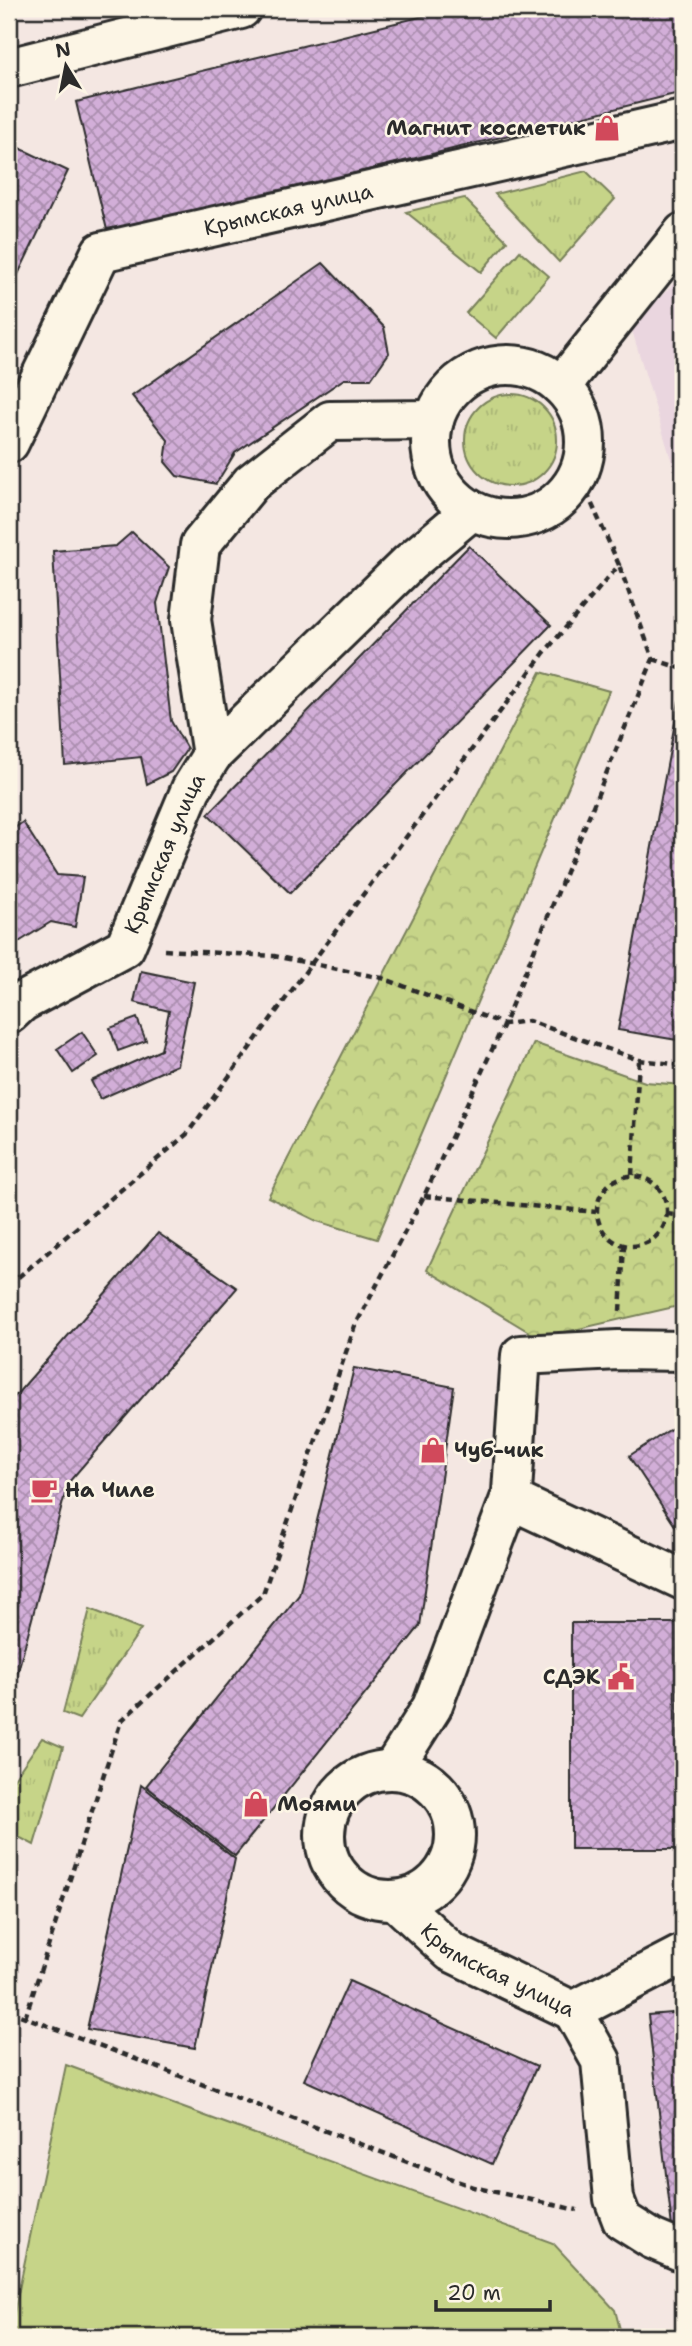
<svg xmlns="http://www.w3.org/2000/svg" width="692" height="2346" font-family="'Shantell Sans',sans-serif">
<style>
.built{fill:#ead6df}
.grass{fill:url(#grass-tufts);stroke:#78805a;stroke-width:2}
.park{fill:url(#park-crowns);stroke:#78805a;stroke-width:2}
.pitch{fill:#c6d488;stroke:#78805a;stroke-width:2}
.building{fill:url(#building-cross-hatch);stroke:#2b2b2b;stroke-width:2}
.lines{fill:none;stroke-linecap:round;stroke-linejoin:round}
.minor-casing{stroke:#2b2b2b;stroke-width:44}
.path{stroke:#2b2b2b;stroke-width:4.5;stroke-dasharray:7 5;stroke-linecap:butt}
.minor{stroke:#fcf5e5;stroke-width:38}
.labels{text-anchor:middle;dominant-baseline:central;stroke-width:5;stroke-linejoin:round;paint-order:stroke}
.poi-label{font-size:21px;font-weight:bold;fill:#2b2b2b;stroke:#fcf5e5;text-anchor:start}
.street-label{font-size:21px;fill:#2b2b2b;stroke:#fcf5e5}
</style>
<defs>
<pattern id="grass-tufts" width="24" height="20" patternUnits="userSpaceOnUse" patternTransform="scale(1.75)"><rect width="24" height="20" fill="#c6d488"/><path d="M3 7l-1-3M5 7V3M7 7l1-3M15 17l-1-3M17 17v-4M19 17l1-3" fill="none" stroke="#aab676"/></pattern>
<pattern id="park-crowns" width="20" height="18" patternUnits="userSpaceOnUse" patternTransform="scale(1.75)"><rect width="20" height="18" fill="#c6d488"/><path d="M2 6a3 3 0 1 1 6 0M12 15a3 3 0 1 1 6 0" fill="none" stroke="#aab676"/></pattern>
<pattern id="building-cross-hatch" width="8" height="8" patternUnits="userSpaceOnUse" patternTransform="scale(1.75)"><rect width="8" height="8" fill="#d2aed8"/><path d="M0 0l8 8M0 8l8-8" fill="none" stroke="#ab8eaf"/></pattern>
</defs>
<rect width="100%" height="100%" fill="#f4e7e2"/>
<filter id="ink" filterUnits="userSpaceOnUse"><feTurbulence type="fractalNoise" baseFrequency=".0143" numOctaves="2"/><feDisplacementMap in="SourceGraphic" scale="14" xChannelSelector="R" yChannelSelector="G"/><feConvolveMatrix kernelMatrix="1 2 1 2 8 2 1 2 1" color-interpolation-filters="sRGB"/></filter>
<g filter="url(#ink)">
<!-- built -->
<polygon class="built" points="683,274 683,499 631,327"/>
<!-- grass -->
<g class="grass">
<polygon points="586,171 615,199 559,262 495,194"/>
<polygon points="464,198 507,241 481,272 406,212"/>
<polygon points="520,251 549,276 496,338 466,313"/>
<circle cx="511" cy="440" r="46"/>
<polygon points="90,1609 141,1629 79,1719 63,1713"/>
<polygon points="42,1738 63,1747 34,1845 9,1832 9,1786"/>
</g>
<!-- park -->
<g class="park">
<polygon points="541,672 609,691 377,1239 317,1221 268,1197"/>
<polygon points="534,1043 645,1082 683,1085 683,1305 539,1338 427,1270"/>
</g>
<!-- pitch -->
<polygon class="pitch" points="66,2065 553,2243 615,2310 622,2337 9,2337"/>
<!-- building -->
<g class="building">
<polygon points="452,9 683,9 683,92 108,234 76,102"/>
<polygon points="9,143 68,171 9,293"/>
<polygon points="323,263 384,327 389,353 371,379 344,379 235,453 216,484 177,476 165,462 168,440 132,396"/>
<polygon points="132,532 169,567 157,603 171,721 187,749 171,772 147,784 141,757 65,765 53,551 116,546"/>
<polygon points="469,546 551,625 290,893 208,814"/>
<polygon points="679,701 683,702 683,1041 618,1030"/>
<polygon points="23,822 57,875 83,877 75,927 51,922 9,948 9,832"/>
<polygon points="141,971 194,982 177,1065 100,1099 91,1081 161,1050 169,1011 134,1002"/>
<polygon points="137,1018 146,1041 118,1051 110,1028"/>
<polygon points="82,1032 98,1056 73,1073 57,1049"/>
<polygon points="158,1233 237,1288 68,1483 9,1705 9,1403"/>
<polygon points="354,1368 454,1387 420,1626 235,1856 146,1786 299,1595"/>
<polygon points="683,1421 683,1538 629,1456"/>
<rect x="571" y="1623" width="106" height="226"/>
<polygon points="141,1785 235,1859 195,2048 87,2029"/>
<polygon points="349,1981 537,2066 492,2164 304,2080"/>
<polygon points="683,2012 683,2234 673,2236 648,2015"/>
</g>
<g class="lines">
<!-- minor casing -->
<g class="minor-casing">
<g id="minor">
<polyline points="9,68 241,9"/>
<circle cx="508" cy="442" r="77"/>
<polyline points="561,386 683,233"/>
<path id="s1" d="M9,443L101,252L683,120"/>
<polyline points="212,755 191,620 200,545 251,483 330,421 434,420"/>
<path id="s2" d="M9,1014L22,1002L125,947L191,789L212,755L409,563L471,511"/>
<polyline points="512,1492 521,1355 618,1350 683,1351"/>
<polyline points="392,1770 432,1707 510,1499 683,1580"/>
<circle cx="390" cy="1835" r="65"/>
<path id="s3" d="M395,1900L451,1952L573,2011L683,1954"/>
<polyline points="573,2011 601,2061 614,2199 622,2220 652,2239 683,2252"/>
</g>
</g>
<!-- path -->
<g class="path">
<polyline points="653,659 683,669"/>
<polyline points="164,950 274,956 382,978 504,1024 529,1021 639,1060 683,1065"/>
<polyline points="632,1175 639,1061"/>
<circle cx="632" cy="1211" r="35"/>
<polyline points="424,1196 596,1212"/>
<polyline points="667,1214 683,1216"/>
<polyline points="9,1285 187,1134 311,964 544,653 619,565 579,475"/>
<polyline points="620,1311 624,1246"/>
<polyline points="9,2011 473,2187 577,2210"/>
<polyline points="25,2018 121,1721 263,1594 355,1326 424,1196 504,1024 653,659 619,565"/>
</g>
<!-- minor -->
<use href="#minor" class="minor"/>
</g>
</g>
<!-- icons -->
<defs>
<g id="shop-bare" transform="scale(2.1)"><path d="M-5-2.5h2.3a2.7 3.5 0 0 1 5.4 0H5L5.5 6h-11ZM-1.5-2.5h3a1.5 2.3 0 0 0-3 0Z" fill="#d1495b" stroke="#fcf5e5" stroke-width="2.5" paint-order="stroke"/></g>
<g id="cafe-bare" transform="scale(2.1)"><path d="M-5.5-4.5H6V0H3Q3 3.5 0 3.5H-2.5Q-5.5 3.5-5.5 0ZM3-3.2v2h1.7v-2ZM-6 4.5H4V6H-6Z" fill="#d1495b" stroke="#fcf5e5" stroke-width="2.5" paint-order="stroke"/></g>
<g id="civic-bare" transform="scale(2.1)"><path d="M-.6-6.5H3V-4.5H.6V-3L4-1V1h2V6H-6V1h2V-1L-.6-3ZM-1.2 2.5V6h2.4V2.5Z" fill="#d1495b" stroke="#fcf5e5" stroke-width="2.5" paint-order="stroke"/></g>
</defs>
<g fill-rule="evenodd">
<use href="#shop-bare" x="607" y="128"/>
<use href="#shop-bare" x="433" y="1450"/>
<use href="#cafe-bare" x="44" y="1490"/>
<use href="#civic-bare" x="621" y="1677"/>
<use href="#shop-bare" x="256" y="1804"/>
</g>
<g class="labels">
<!-- poi labels -->
<g class="poi-label">
<text x="586" y="128" text-anchor="end">Магнит косметик</text>
<text x="454" y="1450">Чуб-чик</text>
<text x="65" y="1490">На Чиле</text>
<text x="600" y="1677" text-anchor="end">СДЭК</text>
<text x="277" y="1804">Моями</text>
</g>
<!-- street labels -->
<g class="street-label">
<text stroke="none"><textPath href="#s1" startOffset="404">Крымская улица</textPath></text>
<text stroke="none"><textPath href="#s2" startOffset="236">Крымская улица</textPath></text>
<text stroke="none"><textPath href="#s3" startOffset="126">Крымская улица</textPath></text>
</g>
</g>
<!-- margin -->
<rect width="692" height="2346" fill="none" stroke="#fcf5e5" stroke-width="35"/>
<rect x="18" y="18" width="657" height="2311" fill="none" stroke="#2b2b2b" stroke-width="2.5" filter="url(#ink)"/>
<!-- north arrow -->
<g transform="translate(66 66) rotate(350)" stroke="#fcf5e5" stroke-width="5" paint-order="stroke">
<path d="M0-5L12 26L0 18L-12 26Z" fill="#2b2b2b"/>
<text y="-10" font-size="19" font-weight="bold" text-anchor="middle" fill="#2b2b2b">N</text>
</g>
<!-- scale -->
<path d="M436 2300v10h114v-10" fill="none" stroke="#2b2b2b" stroke-width="3.5"/>
<text x="447" y="2300" font-size="21" fill="#2b2b2b" stroke="#fcf5e5" stroke-width="5" paint-order="stroke">20 m</text>
</svg>
